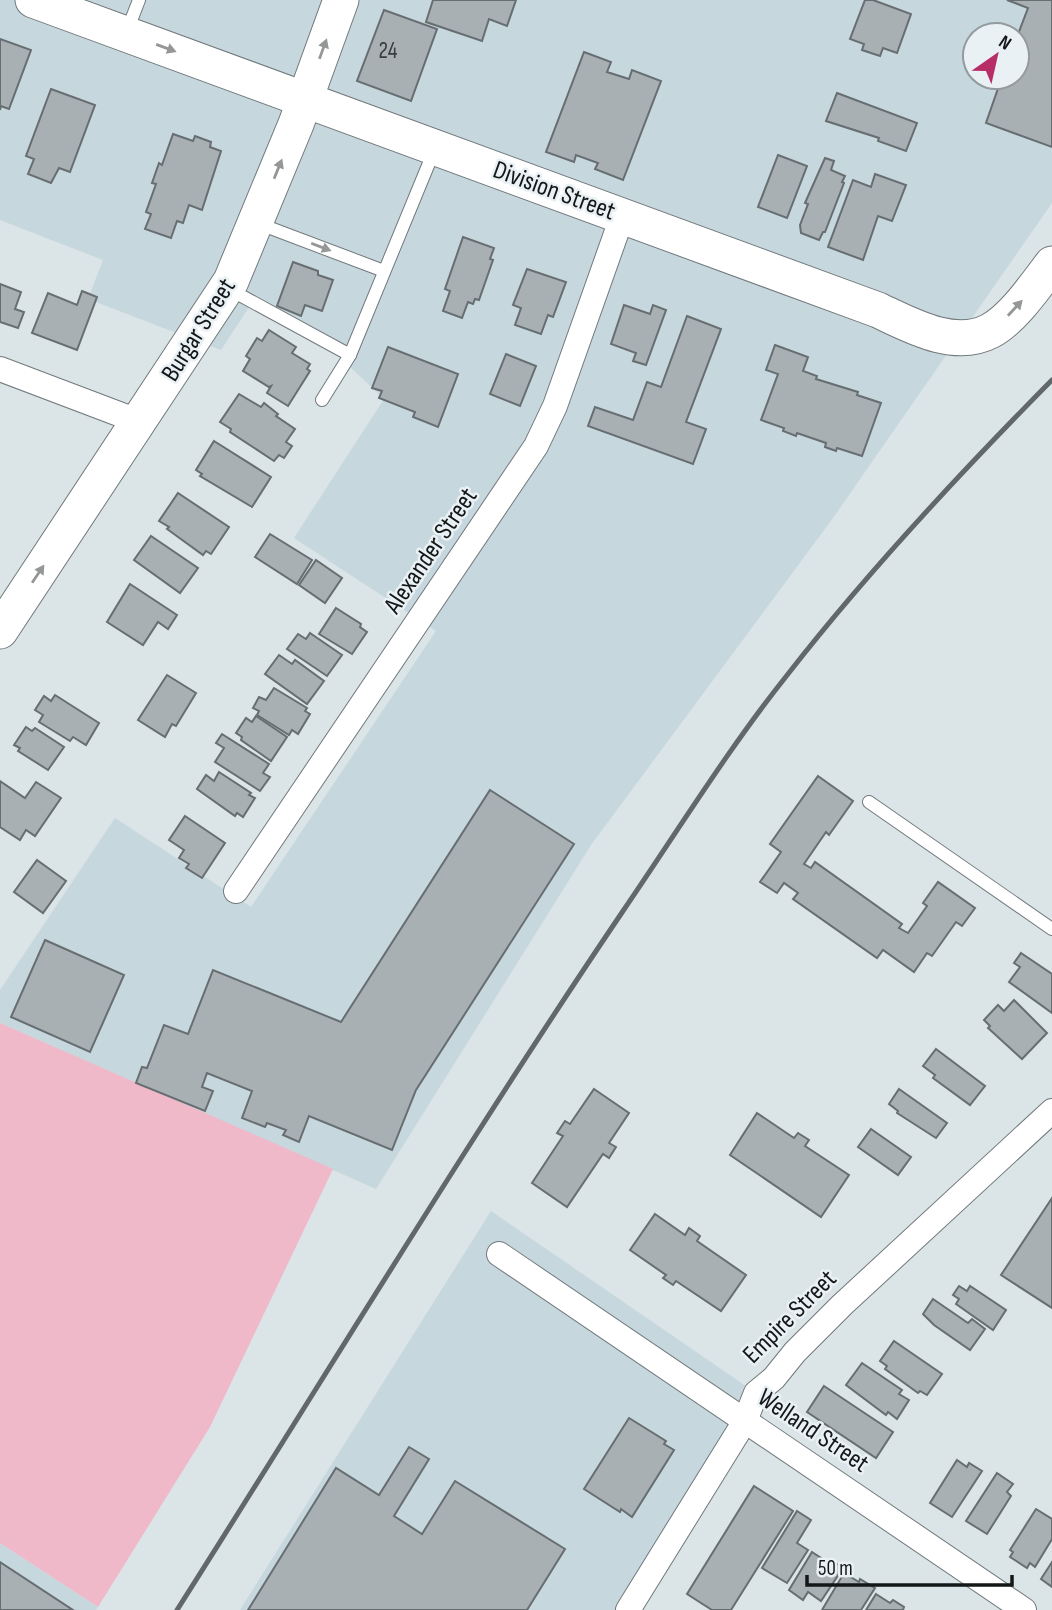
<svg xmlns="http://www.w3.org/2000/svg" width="1052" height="1610" font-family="'Sofia Sans Condensed',sans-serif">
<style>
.built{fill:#c6d7de;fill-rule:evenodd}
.green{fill:#f0b9c9}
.building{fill:#a8b0b4;stroke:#676e71;stroke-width:2}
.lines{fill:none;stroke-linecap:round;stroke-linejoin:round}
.lane-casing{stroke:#71797c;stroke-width:14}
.street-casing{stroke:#71797c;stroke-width:26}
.secondary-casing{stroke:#71797c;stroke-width:37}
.lane{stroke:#fff;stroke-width:12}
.street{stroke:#fff;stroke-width:24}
.secondary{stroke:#fff;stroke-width:35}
.rail{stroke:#626869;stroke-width:5}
.oneway{fill:#959797}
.labels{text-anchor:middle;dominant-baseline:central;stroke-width:5;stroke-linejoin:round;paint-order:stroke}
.number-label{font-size:23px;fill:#393d3f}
.street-label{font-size:26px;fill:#141718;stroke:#e9f1f5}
</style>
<rect width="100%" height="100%" fill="#dbe4e7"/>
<!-- built -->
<g class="built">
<path d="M0,0H1052V203L833,518L591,845L376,1189L0,1023V990L115,818L251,907L436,631L294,538L384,399L329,347L255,298L221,350L88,299L103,260L0,220ZM975,35H1017V77H975Z"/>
<polygon points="491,1211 756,1393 628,1610 240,1610"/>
<polygon points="0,1543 98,1607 96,1610 0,1610"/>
</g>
<!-- green -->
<polygon class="green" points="0,1023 333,1169 210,1427 98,1607 0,1543"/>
<!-- building -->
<g class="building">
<polygon points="433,0 516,0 507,26 489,19 482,41 426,22"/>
<polygon points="865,0 873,0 911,14 897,53 883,48 880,56 862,50 864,44 850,39"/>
<polygon points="1007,0 1052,0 1052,147 986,123 1002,77 1017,77 1017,37 1028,8"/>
<polygon points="384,10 437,29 411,101 357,81"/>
<polygon points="0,39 31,50 9,109 1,106 0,110"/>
<polygon points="584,52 611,62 607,72 629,79 632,70 661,81 623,180 595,169 598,163 576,155 574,162 546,152"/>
<polygon points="51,89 95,105 70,172 59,168 51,183 28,174 34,159 26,156"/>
<polygon points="837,93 917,123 906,151 878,141 879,138 826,121"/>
<polygon points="173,134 193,141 195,136 211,142 210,147 221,151 202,210 189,205 183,223 177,221 171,238 145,229 151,214 146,212 156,184 152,183 159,163 162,165"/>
<polygon points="778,155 807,166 787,218 758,207"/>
<polygon points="825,158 834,161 831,170 845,176 842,182 844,183 825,232 823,232 819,240 801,233 800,225 808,204 805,203"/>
<polygon points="875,174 906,185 892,221 878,216 863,260 828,247 853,180 871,187"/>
<polygon points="463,237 494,248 490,259 493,260 479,300 475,299 473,304 468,302 462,318 443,311 450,291 445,289"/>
<polygon points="293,262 318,271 318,275 333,280 322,311 305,305 301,316 277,306"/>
<polygon points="527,269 566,282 553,317 548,315 541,334 515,325 521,308 513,305"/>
<polygon points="0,284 21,292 15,309 24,312 18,328 0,322"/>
<polygon points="82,291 97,297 77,350 32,333 48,293 77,305"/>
<polygon points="624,305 650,314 653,305 666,310 646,365 633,361 636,353 611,344"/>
<polygon points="687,316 721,329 686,422 706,429 693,464 588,426 595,407 633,420 647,382 661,387"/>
<polygon points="269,330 296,347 292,353 310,364 307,369 310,371 288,406 267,393 271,386 269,387 243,371 250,359 246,356 257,338 262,341"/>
<polygon points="775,345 808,357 803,371 817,376 816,379 858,392 857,395 881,403 862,456 837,448 836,451 825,447 826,443 797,433 796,436 783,431 784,428 761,420 778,374 766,370"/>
<polygon points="388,347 458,374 438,427 413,417 415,412 379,398 382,391 372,388"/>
<polygon points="506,354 536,366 520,406 490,394"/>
<polygon points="239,394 261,407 264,403 278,414 276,416 295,429 286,442 292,446 284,458 279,455 274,461 230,432 231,429 220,422"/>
<polygon points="214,441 271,477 252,507 200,476 202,474 196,470"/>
<polygon points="178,493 229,527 211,554 206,551 203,555 167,529 169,527 159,521"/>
<polygon points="270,534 312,560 297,584 255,557"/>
<polygon points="151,536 198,568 180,593 134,560"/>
<polygon points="316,560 342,578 325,603 299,585"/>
<polygon points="130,584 177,615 168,629 158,622 143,645 107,622"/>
<polygon points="336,608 361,624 360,627 367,632 352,654 319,634"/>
<polygon points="310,633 342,655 327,676 287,649 298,634 306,639"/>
<polygon points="279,655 292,664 295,660 324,681 307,704 265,674"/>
<polygon points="167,675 196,693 176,726 172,724 165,737 138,720"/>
<polygon points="274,688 307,708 305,711 310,714 298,734 292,730 289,735 257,715 259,711 253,708 259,697 266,700"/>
<polygon points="55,695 99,723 86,745 73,737 70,741 39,722 43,715 35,710 44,696 51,701"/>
<polygon points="256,716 287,737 271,761 241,740 242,737 236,733 246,718 252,722"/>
<polygon points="26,727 32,731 35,728 64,747 48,770 18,751 20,748 14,745"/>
<polygon points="222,734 269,764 263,773 270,777 260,791 215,762 224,748 216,743"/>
<polygon points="219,772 251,793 249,795 255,798 243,817 237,813 235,816 197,789 206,775 214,781"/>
<polygon points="818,776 853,801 829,835 826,832 804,864 811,868 815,862 902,924 899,928 908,933 927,906 923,903 938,882 975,908 962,926 956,922 932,956 927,953 914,972 883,950 877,958 793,899 798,893 784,883 777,893 760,882 781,852 770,844"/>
<polygon points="0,781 25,798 36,782 61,798 35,836 26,830 20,840 0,827"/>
<polygon points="490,790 574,844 416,1090 392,1150 309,1116 299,1142 283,1135 286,1130 267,1123 265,1127 242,1118 252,1091 207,1073 202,1087 213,1091 205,1111 136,1083 142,1067 147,1068 164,1025 188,1034 213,970 341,1022"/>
<polygon points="185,816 225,843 202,878 186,868 189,864 179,858 184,850 169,840"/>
<polygon points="37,860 66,881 43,913 14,892"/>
<polygon points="45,940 124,975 90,1052 11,1017"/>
<polygon points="1021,953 1052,974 1052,1013 1009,982 1020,967 1014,963"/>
<polygon points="1014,1000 1047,1033 1022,1059 988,1028 990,1026 984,1020 998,1005 1004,1011"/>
<polygon points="936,1049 985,1086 970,1105 933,1078 935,1075 923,1066"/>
<polygon points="594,1089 629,1113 609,1143 616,1147 609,1158 603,1154 567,1207 532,1183 563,1136 557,1133 565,1121 570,1124"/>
<polygon points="899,1089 947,1123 936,1138 897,1113 898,1111 889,1104"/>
<polygon points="757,1113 794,1138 798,1133 809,1140 805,1146 849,1175 821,1217 730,1155"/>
<polygon points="871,1129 911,1157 898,1175 858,1147"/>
<polygon points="1052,1198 1052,1308 1001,1275"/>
<polygon points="655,1214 685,1235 689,1228 700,1236 697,1241 746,1275 721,1311 676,1281 673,1285 663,1278 666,1275 630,1250"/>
<polygon points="959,1286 967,1291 970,1286 1006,1310 993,1330 956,1304 959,1299 953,1295"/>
<polygon points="933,1299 968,1323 972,1319 985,1329 970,1350 934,1325 923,1314"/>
<polygon points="894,1341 942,1374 927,1395 920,1391 918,1393 885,1369 887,1366 880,1361"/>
<polygon points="862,1363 902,1390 899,1394 909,1400 897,1419 888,1412 886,1415 846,1385"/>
<polygon points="824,1386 893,1432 876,1458 807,1412"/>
<polygon points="629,1418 666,1441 664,1444 674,1450 632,1517 621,1509 620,1512 584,1489"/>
<polygon points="409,1447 429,1459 394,1516 422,1534 455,1481 565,1549 527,1610 248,1610 336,1468 379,1495"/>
<polygon points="957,1460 967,1467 969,1463 982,1471 952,1517 930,1503"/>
<polygon points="997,1473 1013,1484 1007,1492 1011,1496 987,1534 966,1521"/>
<polygon points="754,1486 793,1511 731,1610 712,1610 687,1594"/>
<polygon points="1036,1509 1052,1519 1052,1539 1035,1567 1030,1563 1027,1568 1010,1557 1013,1552 1010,1550"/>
<polygon points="797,1511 811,1520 797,1543 808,1550 787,1583 762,1568"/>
<polygon points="812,1552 829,1563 831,1560 843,1568 821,1601 808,1592 803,1600 789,1590"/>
<polygon points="0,1562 73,1610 0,1610"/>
<polygon points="1052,1562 1052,1587 1041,1579"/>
<polygon points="844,1573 859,1582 860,1579 875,1588 861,1610 822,1610"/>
<polygon points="876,1594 890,1603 893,1600 904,1607 903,1610 866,1610"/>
</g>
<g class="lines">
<!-- lane casing -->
<g class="lane-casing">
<g id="lane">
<polyline points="127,31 139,0"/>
<polyline points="257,223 384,271"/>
<polyline points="227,288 350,355"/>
<polyline points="322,400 350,355 434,151"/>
<polyline points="869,802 1052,929"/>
</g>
</g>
<!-- street casing -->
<g class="street-casing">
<g id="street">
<polyline points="0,369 140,422"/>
<polyline points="236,891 536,446 555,406 622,217"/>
<polyline points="499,1254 1024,1610"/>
<polyline points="628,1610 745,1421 756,1393 774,1378 795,1352 842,1305 1052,1111"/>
</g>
</g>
<!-- secondary casing -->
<g class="secondary-casing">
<g id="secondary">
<path d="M33,0L878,310C910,325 954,350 990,331C1013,319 1036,285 1052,264"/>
<polyline points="0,631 231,281 296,124 341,0"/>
</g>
</g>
<!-- lane -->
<use href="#lane" class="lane"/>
<!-- street -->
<use href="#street" class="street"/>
<!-- secondary -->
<use href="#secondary" class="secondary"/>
<!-- rail -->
<path class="rail" d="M177,1610C325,1377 468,1140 623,911C677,832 728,749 788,674C869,570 960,473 1052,380"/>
</g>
<!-- one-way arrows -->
<defs><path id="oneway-solid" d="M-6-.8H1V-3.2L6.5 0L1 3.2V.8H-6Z" transform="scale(1.75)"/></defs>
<g class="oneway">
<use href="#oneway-solid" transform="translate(166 48) rotate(20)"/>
<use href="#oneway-solid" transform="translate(323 49) rotate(-70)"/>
<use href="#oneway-solid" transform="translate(278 169) rotate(-68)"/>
<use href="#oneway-solid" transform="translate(321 247) rotate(21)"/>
<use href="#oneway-solid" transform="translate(1015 308) rotate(-47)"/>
<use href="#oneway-solid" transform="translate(38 574) rotate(-56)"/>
</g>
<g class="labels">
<!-- number labels -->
<g class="number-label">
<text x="388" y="51">24</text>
</g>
<!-- street labels -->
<g class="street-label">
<text transform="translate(554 191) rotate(20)">Division Street</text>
<text transform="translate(199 330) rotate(-58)">Burgar Street</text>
<text transform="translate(431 551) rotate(-56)">Alexander Street</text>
<text transform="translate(790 1317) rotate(-45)">Empire Street</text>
<text transform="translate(813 1431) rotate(34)">Welland Street</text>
</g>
</g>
<!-- north arrow -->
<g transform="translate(996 56) rotate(34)"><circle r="33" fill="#e9f1f5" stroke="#949a9d" stroke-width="2"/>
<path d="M0-5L12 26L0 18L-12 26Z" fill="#b72d68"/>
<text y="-10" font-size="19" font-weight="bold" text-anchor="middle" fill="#141718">N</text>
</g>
<!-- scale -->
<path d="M807 1575v10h205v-10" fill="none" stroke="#141718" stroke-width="3.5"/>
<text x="818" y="1575" font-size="21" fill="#141718" stroke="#e9f1f5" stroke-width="5" paint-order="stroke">50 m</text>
</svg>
